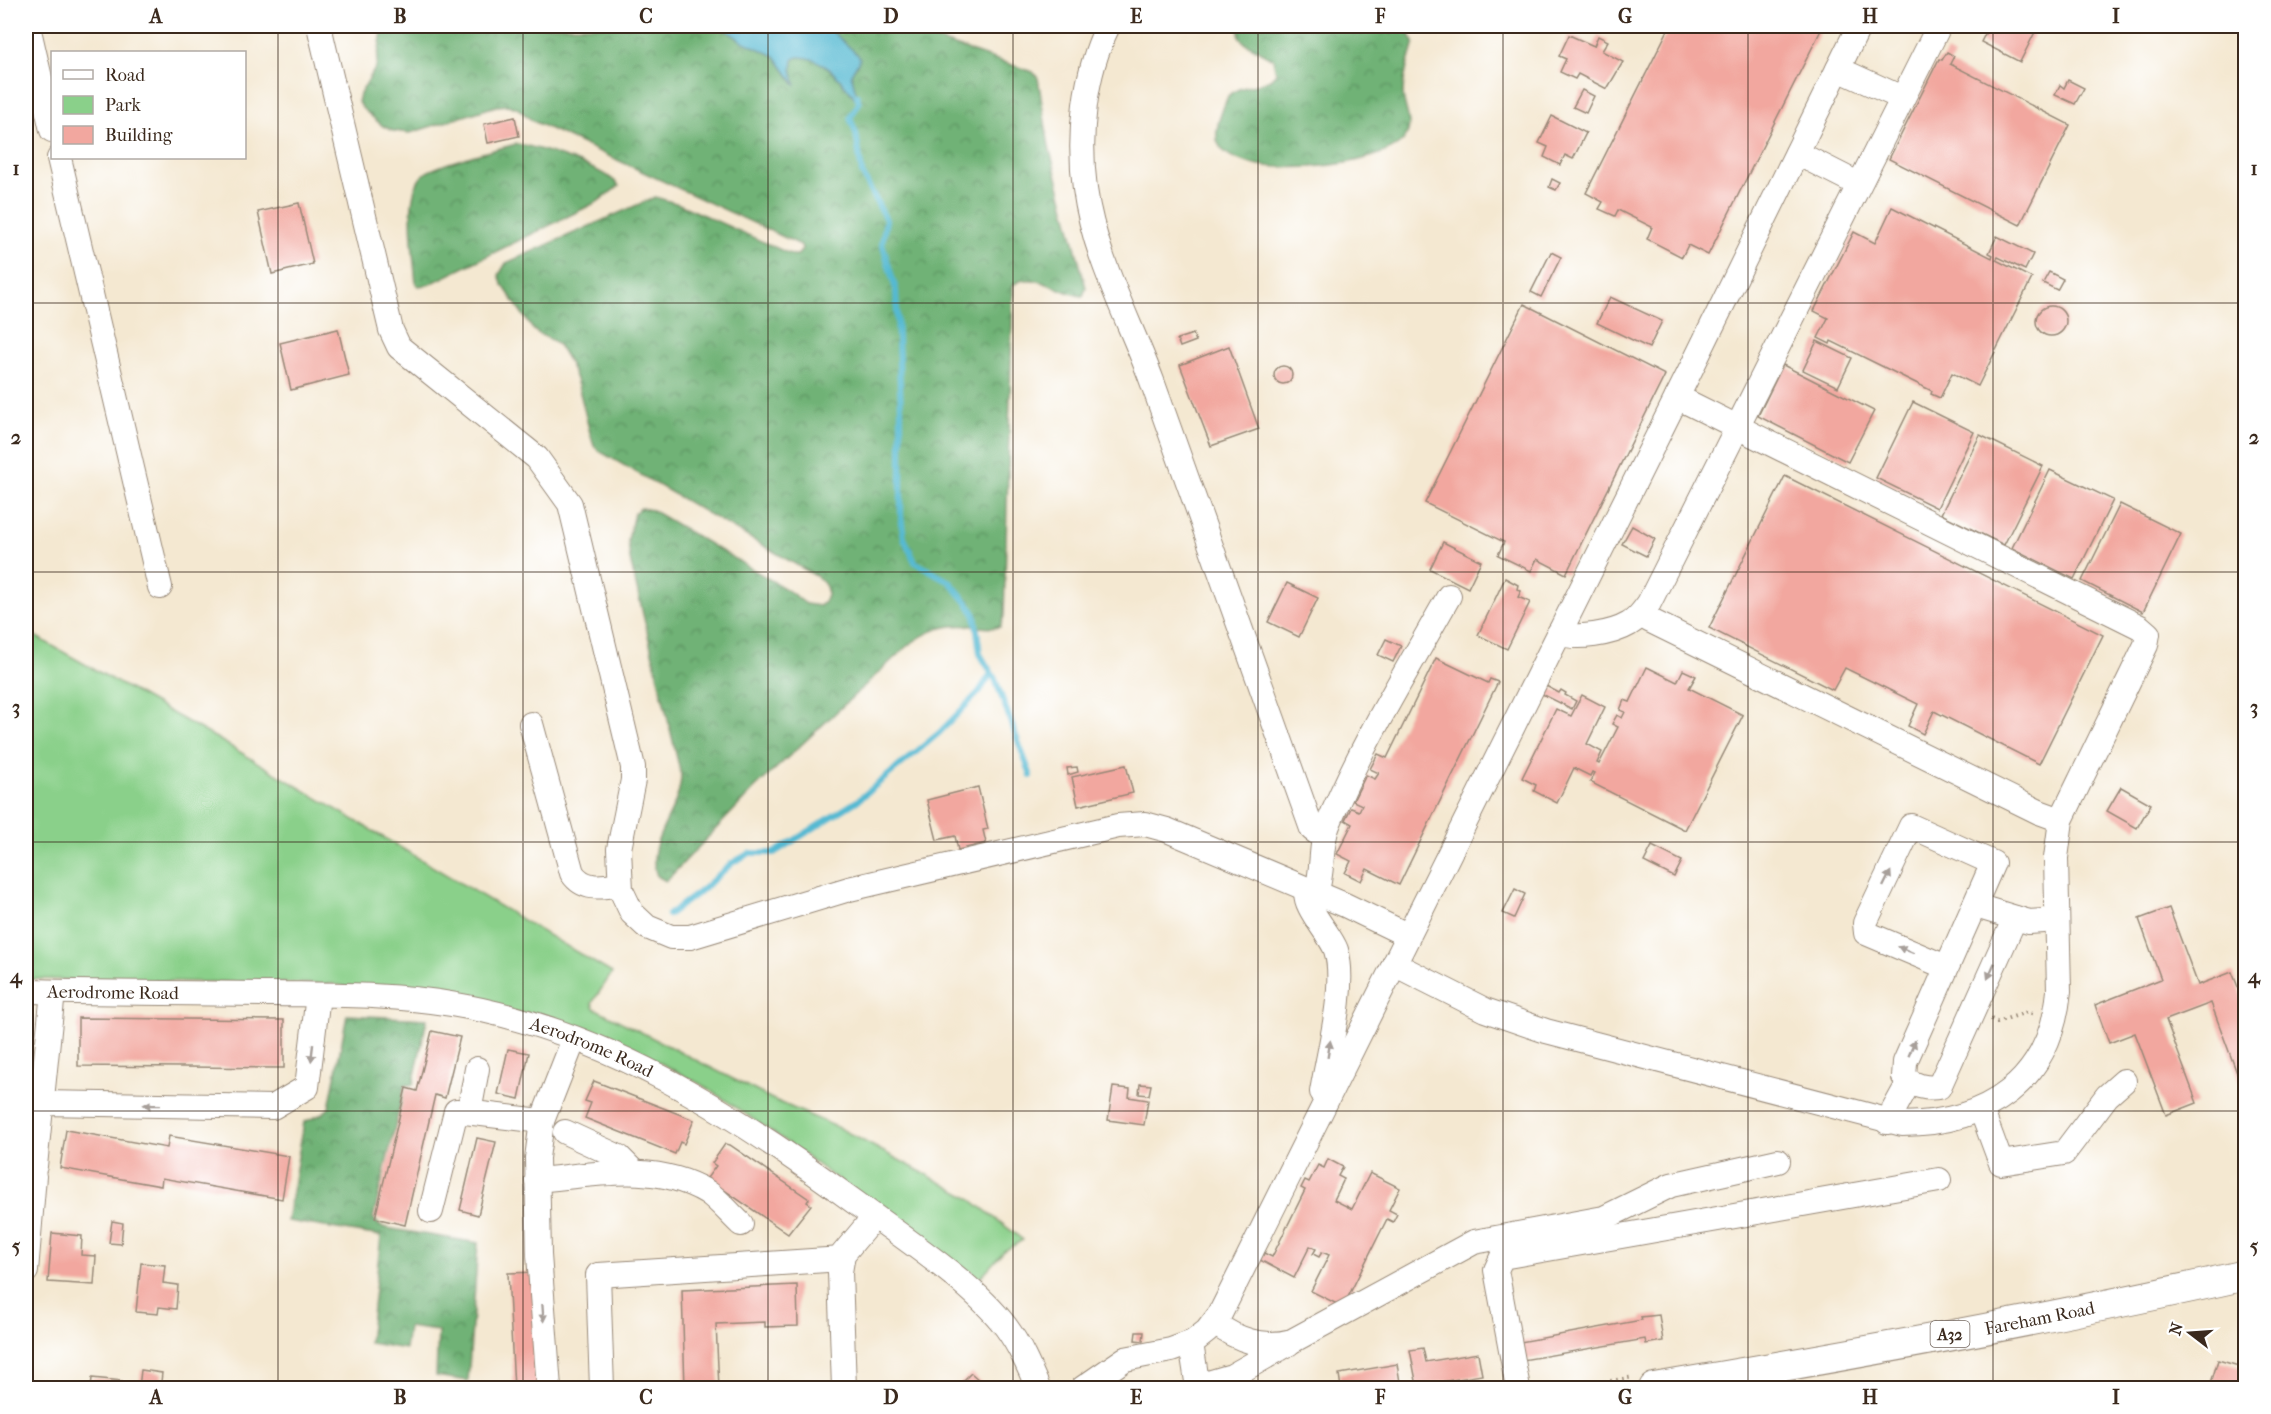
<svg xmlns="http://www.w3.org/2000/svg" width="2271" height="1414" font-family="'IM FELL French Canon',serif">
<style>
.green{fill:#8ad08a;stroke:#627d54;stroke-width:1.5}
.forest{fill:url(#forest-crowns);stroke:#556e4a;stroke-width:1.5}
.water{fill:#54b9d2;stroke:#487278;stroke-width:1.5}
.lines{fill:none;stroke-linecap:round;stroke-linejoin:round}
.stream{stroke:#54b9d2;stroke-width:6}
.building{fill:#f2a79f}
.minor-casing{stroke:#988978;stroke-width:26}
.major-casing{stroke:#988978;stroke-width:32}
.path{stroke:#988978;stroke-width:4;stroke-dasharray:1.5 4.5;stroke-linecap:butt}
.minor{stroke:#fff;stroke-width:24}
.major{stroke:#fff;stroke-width:30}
.oneway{fill:#a79f9a}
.grid{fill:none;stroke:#3b2a1e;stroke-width:1.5;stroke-opacity:0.55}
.labels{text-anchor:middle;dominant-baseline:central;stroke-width:5;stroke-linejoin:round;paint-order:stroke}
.shield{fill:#fff;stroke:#766a62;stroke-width:1.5}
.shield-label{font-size:16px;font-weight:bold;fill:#3b2a1e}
.street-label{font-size:18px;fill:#3b2a1e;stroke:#fff}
.neatline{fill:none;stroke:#3b2a1e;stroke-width:2}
.grid-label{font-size:20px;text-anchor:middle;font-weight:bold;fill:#3b2a1e}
</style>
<defs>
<pattern id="forest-crowns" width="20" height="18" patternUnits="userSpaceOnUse" patternTransform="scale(1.5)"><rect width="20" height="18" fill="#6fb276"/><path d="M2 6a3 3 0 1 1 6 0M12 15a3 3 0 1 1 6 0" fill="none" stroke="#5c9160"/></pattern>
</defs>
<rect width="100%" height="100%" fill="#fff"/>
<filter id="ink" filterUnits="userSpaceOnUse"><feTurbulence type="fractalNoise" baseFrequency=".0167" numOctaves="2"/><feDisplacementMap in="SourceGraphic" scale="12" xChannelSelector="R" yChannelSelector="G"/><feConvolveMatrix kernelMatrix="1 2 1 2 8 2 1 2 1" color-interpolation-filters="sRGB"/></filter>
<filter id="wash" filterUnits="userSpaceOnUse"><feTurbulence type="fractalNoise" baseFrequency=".008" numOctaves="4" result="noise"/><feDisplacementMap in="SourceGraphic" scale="24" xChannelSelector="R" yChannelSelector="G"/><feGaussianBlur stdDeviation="1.35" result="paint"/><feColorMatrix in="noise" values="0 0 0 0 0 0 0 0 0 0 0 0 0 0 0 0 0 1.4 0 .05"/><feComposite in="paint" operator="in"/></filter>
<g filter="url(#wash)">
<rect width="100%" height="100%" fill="#f4e8d1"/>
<!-- green -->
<polygon class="green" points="26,631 218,739 612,973 592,1003 594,1008 772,1099 839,1128 929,1176 969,1198 1023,1240 1004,1251 977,1281 778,1136 704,1086 645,1055 596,1035 332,984 26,979"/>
<!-- forest -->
<g class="forest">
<path d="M383,26H720L742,41L775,56L794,84L792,70L793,60L797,57C824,55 843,83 858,102L851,74L857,65L858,55L826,26H895L1033,72L1038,78L1049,147L1086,288L1083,296C1059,294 1033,269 1013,285L1004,616L1000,627C990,629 981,627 972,626C945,623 927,631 906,647L755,788L666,881L657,876C643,842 681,812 681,775L630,559L628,540L634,513L641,508L652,510L786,589L806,604L820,606C831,595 829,585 816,576L599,451L594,446C583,414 581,377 561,349C554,337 540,338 532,328L502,284L499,275L506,263L655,197L679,204L792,255H798L802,249L801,245L533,121L517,108L508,105L496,106L410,133L393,131L383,126L363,109L358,102L360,94L376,67Z"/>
<path d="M1240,26H1404L1414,42C1410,58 1403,75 1403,92C1403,107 1414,122 1406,136C1390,168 1239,183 1219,145C1212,132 1223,109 1228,96C1241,82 1264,90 1276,73L1273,59L1245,43L1239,37Z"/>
<path d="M516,144C534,145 611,171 619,186L597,202L430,284L419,286L416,284C414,257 403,194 423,175C434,164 498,149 516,144Z"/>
<polygon points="347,1015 427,1019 413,1085 405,1085 373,1218 380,1226 386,1228 478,1243 468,1381 436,1376 438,1331 408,1327 405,1349 369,1343 381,1236 287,1221 304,1122 322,1114 329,1108"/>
</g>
<!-- water -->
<path class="water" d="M720,26H826L858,55L860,59L851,74L859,103C844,84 825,55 797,57L793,60L792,70L796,86L775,56L742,41Z"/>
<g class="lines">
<!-- stream -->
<g class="stream">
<polyline points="857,96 859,103 850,118 856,133 862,173 886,220 882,243 896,290 901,410 901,516 904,538 915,562 950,582 969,605 975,615 980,654 995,679 1031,776"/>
<polyline points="668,915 702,890 732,863 750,853 774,853 857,801 939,733 979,692 990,675"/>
</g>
</g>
<g id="blocks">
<!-- building -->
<g class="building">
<polygon points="1670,26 1823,26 1708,255 1688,245 1682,257 1647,239 1652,227 1618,210 1615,216 1599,209 1603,202 1586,193"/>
<polygon points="1989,26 2038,26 2020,62 1981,42"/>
<polygon points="1569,35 1594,46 1598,36 1608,41 1602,51 1623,62 1607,89 1578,74 1575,79 1560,72 1566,59 1559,56"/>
<polygon points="1947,52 1954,56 1950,64 2070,125 2020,225 1889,159 1939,59 1942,60"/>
<polygon points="2068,80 2084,88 2075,104 2055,95 2060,85 2064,88"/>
<polygon points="1582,90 1594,96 1586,113 1573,107"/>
<polygon points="1552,116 1586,133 1573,159 1565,155 1560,165 1544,157 1548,147 1539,143"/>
<polygon points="515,117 519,136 488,143 484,124"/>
<polygon points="1552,179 1560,183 1556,190 1549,187"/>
<polygon points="299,203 313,264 272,274 258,212"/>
<polygon points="1892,207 1992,258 1993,255 1989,253 1997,236 2033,254 2025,270 1998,257 1996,260 2032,278 1978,386 1952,373 1940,398 1931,394 1932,391 1831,341 1830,344 1818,338 1828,318 1814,311 1854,232 1875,243"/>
<polygon points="1551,252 1561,257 1541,297 1531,292"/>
<polygon points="2049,272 2063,279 2057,290 2043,283"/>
<polygon points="1610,297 1662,321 1649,348 1597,323"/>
<polygon points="1524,304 1665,375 1566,574 1537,559 1531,571 1498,555 1504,542 1425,503"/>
<circle cx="2051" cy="321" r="15"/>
<polygon points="338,329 349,375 291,390 280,343"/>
<polygon points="1193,334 1196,341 1180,347 1177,339"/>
<polygon points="1817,341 1852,358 1838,387 1803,370"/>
<polygon points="1229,346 1259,429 1211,446 1180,365"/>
<polygon points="1783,365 1874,411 1848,462 1758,416"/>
<circle cx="1283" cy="375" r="9"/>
<polygon points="1913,402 1974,432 1937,508 1876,478"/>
<polygon points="1980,435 2043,466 2004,545 1941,514"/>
<polygon points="2050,470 2113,500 2074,579 2012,548"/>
<polygon points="1785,476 2103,635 2039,764 1934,711 1923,734 1908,726 1918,704 1845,668 1833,690 1709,628"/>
<polygon points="2120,504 2181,534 2143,612 2082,581"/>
<polygon points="1632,526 1655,539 1646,556 1622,544"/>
<polygon points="1443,542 1481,561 1468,588 1430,569"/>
<polygon points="1505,578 1518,585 1517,589 1521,591 1518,597 1530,602 1507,649 1478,635"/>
<polygon points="1287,583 1318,598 1299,637 1268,622"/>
<polygon points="1386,639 1401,646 1393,662 1378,655"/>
<polygon points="1436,658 1488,683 1490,679 1498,682 1399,885 1367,869 1361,881 1345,873 1351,861 1337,854 1352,824 1345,820 1351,808 1359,811 1362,805 1353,801 1366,775 1375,779 1379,773 1370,769 1378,754 1387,758"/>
<polygon points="1647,667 1677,682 1683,670 1696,676 1689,688 1743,715 1685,830 1590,782 1595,773 1592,772 1590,776 1574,768 1557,803 1534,791 1536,785 1522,778 1556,709 1571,716 1582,695 1605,707 1587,744 1602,752 1597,763 1599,764 1618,727 1612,724 1617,715 1622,718 1625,712 1620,710 1624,700 1630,702"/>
<polygon points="1546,686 1559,693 1561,690 1566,693 1565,695 1576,701 1572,709 1542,694"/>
<polygon points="1126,765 1133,793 1078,806 1072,777"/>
<polygon points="1077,767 1078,772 1068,775 1067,768"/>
<polygon points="978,787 988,829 983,830 986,843 958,850 955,836 937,840 927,800"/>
<polygon points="2121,787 2151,804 2137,828 2107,811"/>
<polygon points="1652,846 1682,861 1674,877 1644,862"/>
<polygon points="1515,889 1525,894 1514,918 1503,913"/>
<polygon points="2169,908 2198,985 2232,972 2246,1007 2246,1079 2240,1081 2211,1003 2166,1020 2197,1103 2166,1115 2135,1033 2109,1043 2095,1005 2161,979 2139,919"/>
<polygon points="78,1018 284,1020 284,1068 78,1066"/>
<polygon points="432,1031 460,1037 445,1098 435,1095 405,1225 375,1218 406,1088 417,1091"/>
<polygon points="508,1049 529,1053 519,1099 498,1094"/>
<polygon points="594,1081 694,1120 684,1144 680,1142 675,1154 585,1118 591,1103 585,1101"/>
<polygon points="1140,1084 1151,1085 1149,1095 1139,1094"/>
<polygon points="1113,1087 1130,1089 1129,1097 1148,1100 1144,1125 1108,1120"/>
<polygon points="66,1130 167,1148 169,1136 289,1156 282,1199 162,1178 161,1186 60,1168"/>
<polygon points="477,1138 496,1142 478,1215 460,1210"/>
<polygon points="725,1144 730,1145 809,1199 807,1202 811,1205 788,1234 707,1178 716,1166 712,1163"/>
<polygon points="1328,1159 1343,1167 1338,1176 1344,1179 1334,1200 1352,1209 1370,1173 1400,1188 1389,1210 1397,1214 1393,1222 1387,1219 1343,1307 1311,1291 1329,1255 1322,1252 1319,1257 1313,1254 1316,1249 1310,1246 1294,1278 1260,1260 1264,1253 1272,1257 1305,1190 1301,1188 1305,1180 1309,1182 1318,1165 1324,1168"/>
<polygon points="112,1221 123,1223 121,1244 109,1243"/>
<polygon points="52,1233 82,1236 81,1255 96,1256 94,1285 48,1282"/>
<polygon points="141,1263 165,1265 163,1283 178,1285 176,1309 159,1307 158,1314 136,1312"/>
<polygon points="539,1272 545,1388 514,1388 508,1273"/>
<polygon points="797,1285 798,1326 765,1327 765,1322 716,1324 719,1388 685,1388 682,1290"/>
<polygon points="1659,1315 1663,1341 1646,1344 1645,1339 1523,1360 1520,1342 1642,1320 1641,1317"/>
<polygon points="1136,1332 1144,1332 1143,1341 1135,1340"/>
<polygon points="1423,1348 1426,1362 1478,1353 1482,1375 1417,1386 1410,1350"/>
<polygon points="2218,1360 2246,1368 2242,1388 2211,1383"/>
<polygon points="1397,1364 1401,1388 1341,1388 1339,1374"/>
<polygon points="141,1370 162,1373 161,1382 171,1383 170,1388 139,1388"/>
<polygon points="971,1373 988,1388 956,1388"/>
<polygon points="92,1378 122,1381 121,1388 91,1388"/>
<polygon points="2151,1383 2169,1388 2150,1388"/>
</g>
</g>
</g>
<g filter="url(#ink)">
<use href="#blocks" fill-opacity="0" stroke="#988978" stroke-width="1.5"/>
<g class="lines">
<!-- minor casing -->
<g class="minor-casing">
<g id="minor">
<polyline points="28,26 52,130"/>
<polyline points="319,26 391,330 399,347 537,458 570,504 633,767 633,780 619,849 621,890 632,913 647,927 671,937 690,937 849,889 1118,826 1145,824 1167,830 1345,905 1407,935"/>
<path d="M1108,26C1084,74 1078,136 1085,189C1094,256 1129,319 1152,381C1205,531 1259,680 1312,829L1324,838"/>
<polyline points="1838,69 1902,98"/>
<polyline points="1797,153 1858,184"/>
<polyline points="59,158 160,587"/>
<polyline points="1649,620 2039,812 2061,820"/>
<path d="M1559,633C1577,640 1612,634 1629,624C1638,619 1643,611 1649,603L1939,26"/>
<path d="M531,724L572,873C584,891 602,887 620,884"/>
<path d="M1307,889C1301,905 1330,933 1336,950C1347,985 1328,1055 1322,1092"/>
<path d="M1316,893C1324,871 1319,847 1328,825C1360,746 1407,671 1449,596"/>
<polyline points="1976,906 2029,922 2057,920"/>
<path d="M1394,964L1485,1010L1546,1031L1902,1124C1988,1123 2050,1082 2059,991L2056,858L2061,820L2146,645L2148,634L2140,627L1677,397"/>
<path d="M1946,967L1866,933L1865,923L1911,826L1993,863L1905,1062L1904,1077C1913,1086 1927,1089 1939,1087L2015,918"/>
<path id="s1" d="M26,991C108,993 191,993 273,994C333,995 392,994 451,1004C603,1029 734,1113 856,1203C902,1237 973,1283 1006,1327C1020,1346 1029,1367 1038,1388"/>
<polyline points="41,1103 273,1107 307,1087 318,995"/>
<polyline points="1981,1109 2001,1163 2064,1153 2107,1096 2124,1081"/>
<polyline points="469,1112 477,1069"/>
<polyline points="1887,1122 1909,1082"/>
<polyline points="565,1132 619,1157 634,1172"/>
<polyline points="35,1166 53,992"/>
<path d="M537,1180C594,1175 655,1161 707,1192C719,1200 730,1214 741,1224"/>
<polyline points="431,1211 456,1111 542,1121"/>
<polyline points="26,1271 34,1176"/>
<path d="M1214,1323C1238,1340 1262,1349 1292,1341L1474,1242L1604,1218L1671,1185L1778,1161"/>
<polyline points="1191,1343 1198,1388"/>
<polyline points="1198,1386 1232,1376 1288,1344"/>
<polyline points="549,1388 539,1255 537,1158 542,1121 574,1039"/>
<polyline points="602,1388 598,1275 842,1259"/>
<polyline points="844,1388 840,1272 843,1254 874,1217"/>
<polyline points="1083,1388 1125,1359 1171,1350 1193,1342 1207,1331 1220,1314 1689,373 1859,26"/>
<polyline points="1518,1388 1496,1270 1502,1257 1939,1180"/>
</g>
</g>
<!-- major casing -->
<g class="major-casing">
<g id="major">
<path id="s2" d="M1654,1388C1852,1355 2050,1319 2246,1275"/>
</g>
</g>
<!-- path -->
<g class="path">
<polyline points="1991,1019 1997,1022 2027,1012 2035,1014"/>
<polyline points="1569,1388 1634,1377"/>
</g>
<!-- minor -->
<use href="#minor" class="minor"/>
<!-- major -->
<use href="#major" class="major"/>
</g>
<!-- one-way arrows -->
<defs><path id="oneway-solid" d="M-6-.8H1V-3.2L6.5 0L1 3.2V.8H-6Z" transform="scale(1.5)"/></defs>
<g class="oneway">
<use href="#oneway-solid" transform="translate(1887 879) rotate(-64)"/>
<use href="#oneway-solid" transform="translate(1906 950) rotate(-157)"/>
<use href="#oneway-solid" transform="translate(1991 971) rotate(114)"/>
<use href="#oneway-solid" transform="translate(1912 1048) rotate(-67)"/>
<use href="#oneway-solid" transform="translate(1329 1049) rotate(-81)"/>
<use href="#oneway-solid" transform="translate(312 1053) rotate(97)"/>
<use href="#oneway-solid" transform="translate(152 1105) rotate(-179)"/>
<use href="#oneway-solid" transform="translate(543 1313) rotate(86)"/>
</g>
</g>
<!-- grid -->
<path class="grid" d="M278,26V1388M523,26V1388M768,26V1388M1013,26V1388M1258,26V1388M1503,26V1388M1748,26V1388M1993,26V1388M26,303H2246M26,572H2246M26,842H2246M26,1111H2246"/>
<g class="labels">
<!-- shield labels -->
<rect class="shield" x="1930.5" y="1321" width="39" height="26" rx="4.5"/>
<g class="shield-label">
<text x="1950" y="1334">A32</text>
</g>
<!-- street labels -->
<g class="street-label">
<text stroke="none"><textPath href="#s1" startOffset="87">Aerodrome Road</textPath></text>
<text stroke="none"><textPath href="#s1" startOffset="573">Aerodrome Road</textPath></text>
<text stroke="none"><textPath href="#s2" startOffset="392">Fareham Road</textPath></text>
</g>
</g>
<!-- margin -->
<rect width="2271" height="1414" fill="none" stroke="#fff" stroke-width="66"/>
<!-- legend -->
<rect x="51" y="51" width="195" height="108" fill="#ffffff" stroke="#b1aaa5" stroke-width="1.5"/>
<rect x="63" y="70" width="30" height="9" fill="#ffffff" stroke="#b1aaa5" stroke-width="1.5"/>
<text x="105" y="81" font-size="18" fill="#3b2a1e">Road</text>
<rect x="63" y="96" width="30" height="18" fill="#8ad08a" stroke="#b1aaa5" stroke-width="1.5"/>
<text x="105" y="111" font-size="18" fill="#3b2a1e">Park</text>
<rect x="63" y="126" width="30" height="18" fill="#f2a79f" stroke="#b1aaa5" stroke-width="1.5"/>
<text x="105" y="141" font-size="18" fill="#3b2a1e">Building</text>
<!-- north arrow -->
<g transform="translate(2190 1333) rotate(287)" stroke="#ffffff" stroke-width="4.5" paint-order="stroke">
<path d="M0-4.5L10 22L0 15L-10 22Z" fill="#3b2a1e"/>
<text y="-9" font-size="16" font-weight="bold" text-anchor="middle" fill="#3b2a1e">N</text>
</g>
<rect x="33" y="33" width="2205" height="1348" class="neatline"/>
<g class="grid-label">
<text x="156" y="23">A</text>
<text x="400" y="23">B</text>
<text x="646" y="23">C</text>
<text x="891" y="23">D</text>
<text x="1136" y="23">E</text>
<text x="1380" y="23">F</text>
<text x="1625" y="23">G</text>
<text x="1870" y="23">H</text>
<text x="2116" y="23">I</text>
<text x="16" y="175">1</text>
<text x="2254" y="175">1</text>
<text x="16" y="444">2</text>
<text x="2254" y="444">2</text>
<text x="16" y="714">3</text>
<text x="2254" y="714">3</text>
<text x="16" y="983">4</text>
<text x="2254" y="983">4</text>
<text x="16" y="1253">5</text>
<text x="2254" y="1253">5</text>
<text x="156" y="1404">A</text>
<text x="400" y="1404">B</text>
<text x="646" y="1404">C</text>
<text x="891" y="1404">D</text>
<text x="1136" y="1404">E</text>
<text x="1380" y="1404">F</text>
<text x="1625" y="1404">G</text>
<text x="1870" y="1404">H</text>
<text x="2116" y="1404">I</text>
</g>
</svg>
